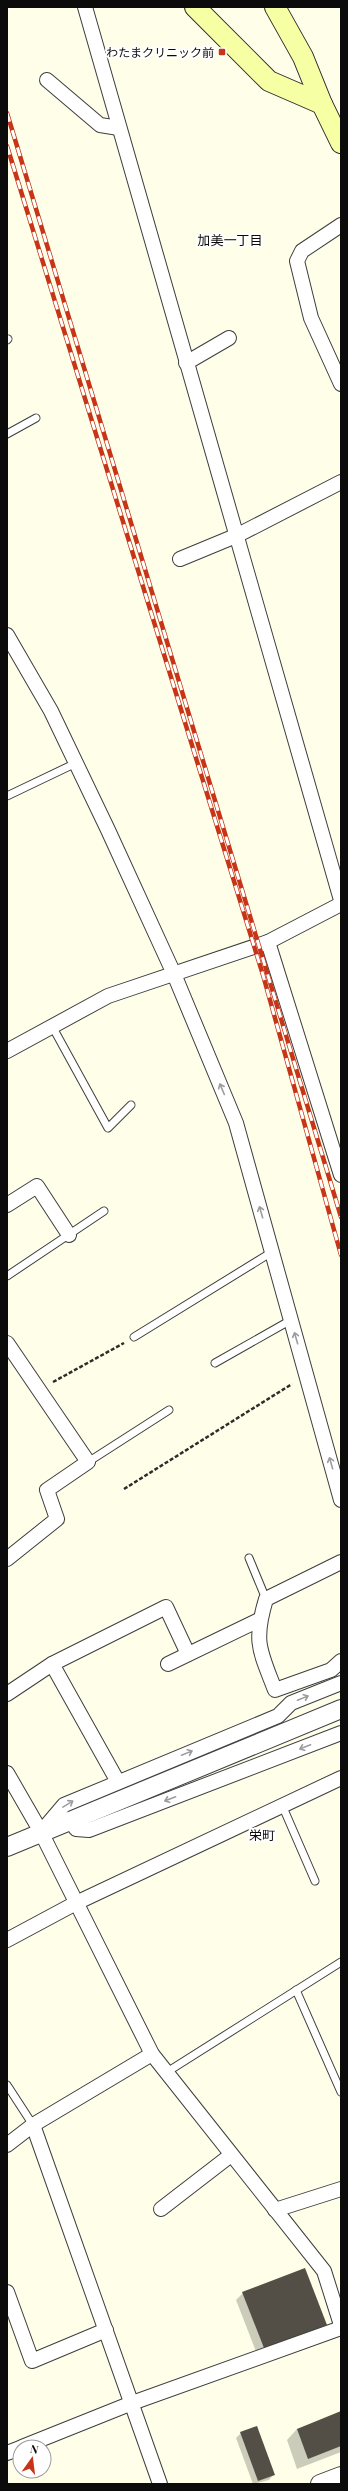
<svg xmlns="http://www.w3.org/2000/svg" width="348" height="2491" font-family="'Playfair Display','Noto Sans JP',serif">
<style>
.shadow{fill:#0003}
.building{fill:#544f46}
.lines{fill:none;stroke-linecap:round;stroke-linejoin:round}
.service-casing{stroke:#3e3e3e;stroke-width:9}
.minor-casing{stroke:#3e3e3e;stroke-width:16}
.tertiary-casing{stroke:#3e3e3e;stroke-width:20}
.secondary-casing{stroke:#2d2d2d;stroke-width:22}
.path{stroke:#2d2d2d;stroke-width:2.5;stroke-dasharray:4 2;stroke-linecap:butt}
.service{stroke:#fff;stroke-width:7}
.minor{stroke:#fff;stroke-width:14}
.tertiary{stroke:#fff;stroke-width:18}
.secondary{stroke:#f6ffa4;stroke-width:20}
.rail-casing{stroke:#c73417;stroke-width:4.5}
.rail{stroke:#fff;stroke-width:3;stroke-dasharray:9;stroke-linecap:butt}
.oneway{stroke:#9d9d9d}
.poi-dot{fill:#c73417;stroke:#fff;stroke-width:1.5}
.labels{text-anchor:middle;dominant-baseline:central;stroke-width:4;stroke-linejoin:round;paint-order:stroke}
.poi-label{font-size:12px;fill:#0b0b0b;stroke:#fff;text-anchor:end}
.neighbourhood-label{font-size:13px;fill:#0b0b0b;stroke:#fff}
</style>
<rect width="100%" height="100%" fill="#ffffe9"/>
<!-- shadow -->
<g class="shadow">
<polygon points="243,2293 326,2324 319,2331 257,2354 236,2300"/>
<polygon points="341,2412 341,2452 297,2469 287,2440 297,2429"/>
<polygon points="241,2433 273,2475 269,2480 253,2484 236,2438"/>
</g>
<!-- building -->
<g class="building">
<polygon points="305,2268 327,2325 264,2348 242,2292"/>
<polygon points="341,2411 341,2446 308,2459 297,2429"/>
<polygon points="257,2426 275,2475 258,2481 240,2432"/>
</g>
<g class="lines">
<!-- service casing -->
<g class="service-casing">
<g id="service">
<polyline points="7,340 8,339"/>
<polyline points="7,434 36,418"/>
<polyline points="7,796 76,763"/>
<polyline points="52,1026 108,1128 131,1105"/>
<polyline points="7,1276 104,1211"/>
<polyline points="134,1337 272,1252"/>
<polyline points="215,1363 291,1320"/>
<polyline points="88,1462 169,1410"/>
<polyline points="249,1558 266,1599"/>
<polyline points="282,1805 315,1881"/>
<polyline points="296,1990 341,2092"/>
<polyline points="167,2072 341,1962"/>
<polyline points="7,2085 33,2125"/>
</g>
</g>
<!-- minor casing -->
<g class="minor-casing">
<g id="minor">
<polyline points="85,7 341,900"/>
<polyline points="47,80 100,125 119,128"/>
<polyline points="341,225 302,251 297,261 311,318 341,384"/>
<polyline points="186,363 229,338"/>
<polyline points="180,559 238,535 341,482"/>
<polyline points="7,635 51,711 108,830 174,974 236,1123 341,1500"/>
<polyline points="268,942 341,1175"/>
<polyline points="7,1051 108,996 268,942 341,904"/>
<polyline points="7,1205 37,1186 69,1235"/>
<polyline points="7,1343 88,1462 47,1490 57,1519 7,1559"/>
<path d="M341,1562L266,1599C253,1642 260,1651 275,1690L331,1670L341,1661"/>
<polyline points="52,1664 118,1782"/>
<polyline points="168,1664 259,1620"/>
<polyline points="7,1694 52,1664 166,1607 188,1654"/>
<polyline points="7,1773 41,1832 152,2054 324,2271 341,2325"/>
<polyline points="70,1819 76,1829 89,1830 341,1733"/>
<polyline points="41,1832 64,1805 278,1716 291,1703 341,1683"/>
<polyline points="7,1940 76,1903 341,1778"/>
<polyline points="33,2125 160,2484"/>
<polyline points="7,2145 33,2125 152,2054"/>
<polyline points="161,2209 231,2155"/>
<polyline points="275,2210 341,2189"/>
<polyline points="7,2292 32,2361 106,2330"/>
<polyline points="22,2447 132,2403 341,2328"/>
<polyline points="7,2453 20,2448"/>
</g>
</g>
<!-- tertiary casing -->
<g class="tertiary-casing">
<g id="tertiary">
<polyline points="7,1847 341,1709"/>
<polyline points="320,2484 341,2476"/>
</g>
</g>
<!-- secondary casing -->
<g class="secondary-casing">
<g id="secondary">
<polyline points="195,7 269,81 322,104"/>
<polyline points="275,7 303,57 322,104 341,143"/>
</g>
</g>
<!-- path -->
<g class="path">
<polyline points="53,1382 124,1343"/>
<polyline points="124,1489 292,1384"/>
</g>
<!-- service -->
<use href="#service" class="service"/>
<!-- minor -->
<use href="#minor" class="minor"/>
<!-- tertiary -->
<use href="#tertiary" class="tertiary"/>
<!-- secondary -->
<use href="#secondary" class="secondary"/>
<!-- rail casing -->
<g class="rail-casing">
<g id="rail">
<polyline points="7,113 341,1217"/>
<polyline points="7,146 263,975 341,1255"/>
</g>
</g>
<!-- rail -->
<use href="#rail" class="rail"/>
</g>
<!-- one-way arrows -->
<defs><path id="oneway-shaft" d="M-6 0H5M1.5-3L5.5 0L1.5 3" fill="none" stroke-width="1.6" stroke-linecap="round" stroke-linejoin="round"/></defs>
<g class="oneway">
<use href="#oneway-shaft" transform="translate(222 1089) rotate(-113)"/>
<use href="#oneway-shaft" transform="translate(261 1212) rotate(-106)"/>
<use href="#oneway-shaft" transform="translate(296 1338) rotate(-106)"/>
<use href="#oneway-shaft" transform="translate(331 1463) rotate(-106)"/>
<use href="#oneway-shaft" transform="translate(303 1698) rotate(-22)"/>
<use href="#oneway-shaft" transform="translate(305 1747) rotate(159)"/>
<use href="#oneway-shaft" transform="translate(187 1753) rotate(-22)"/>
<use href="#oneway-shaft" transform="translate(170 1799) rotate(159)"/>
<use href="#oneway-shaft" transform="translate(68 1804) rotate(-31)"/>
</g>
<!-- markers -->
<rect class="poi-dot" x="218" y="48" width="8" height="8" rx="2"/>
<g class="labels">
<!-- poi labels -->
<g class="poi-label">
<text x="214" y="52">わたまクリニック前</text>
</g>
<!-- neighbourhood labels -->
<g class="neighbourhood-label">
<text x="230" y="239">加美一丁目</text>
<text x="262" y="1834">栄町</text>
</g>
</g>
<!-- border -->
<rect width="348" height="2491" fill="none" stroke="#0b0b0b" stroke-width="16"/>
<!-- north arrow -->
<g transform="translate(32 2459) rotate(14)"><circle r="19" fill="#ffffff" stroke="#9d9d9d"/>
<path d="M0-3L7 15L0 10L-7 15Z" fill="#c73417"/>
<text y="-6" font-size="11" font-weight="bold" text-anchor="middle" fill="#0b0b0b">N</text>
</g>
</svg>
